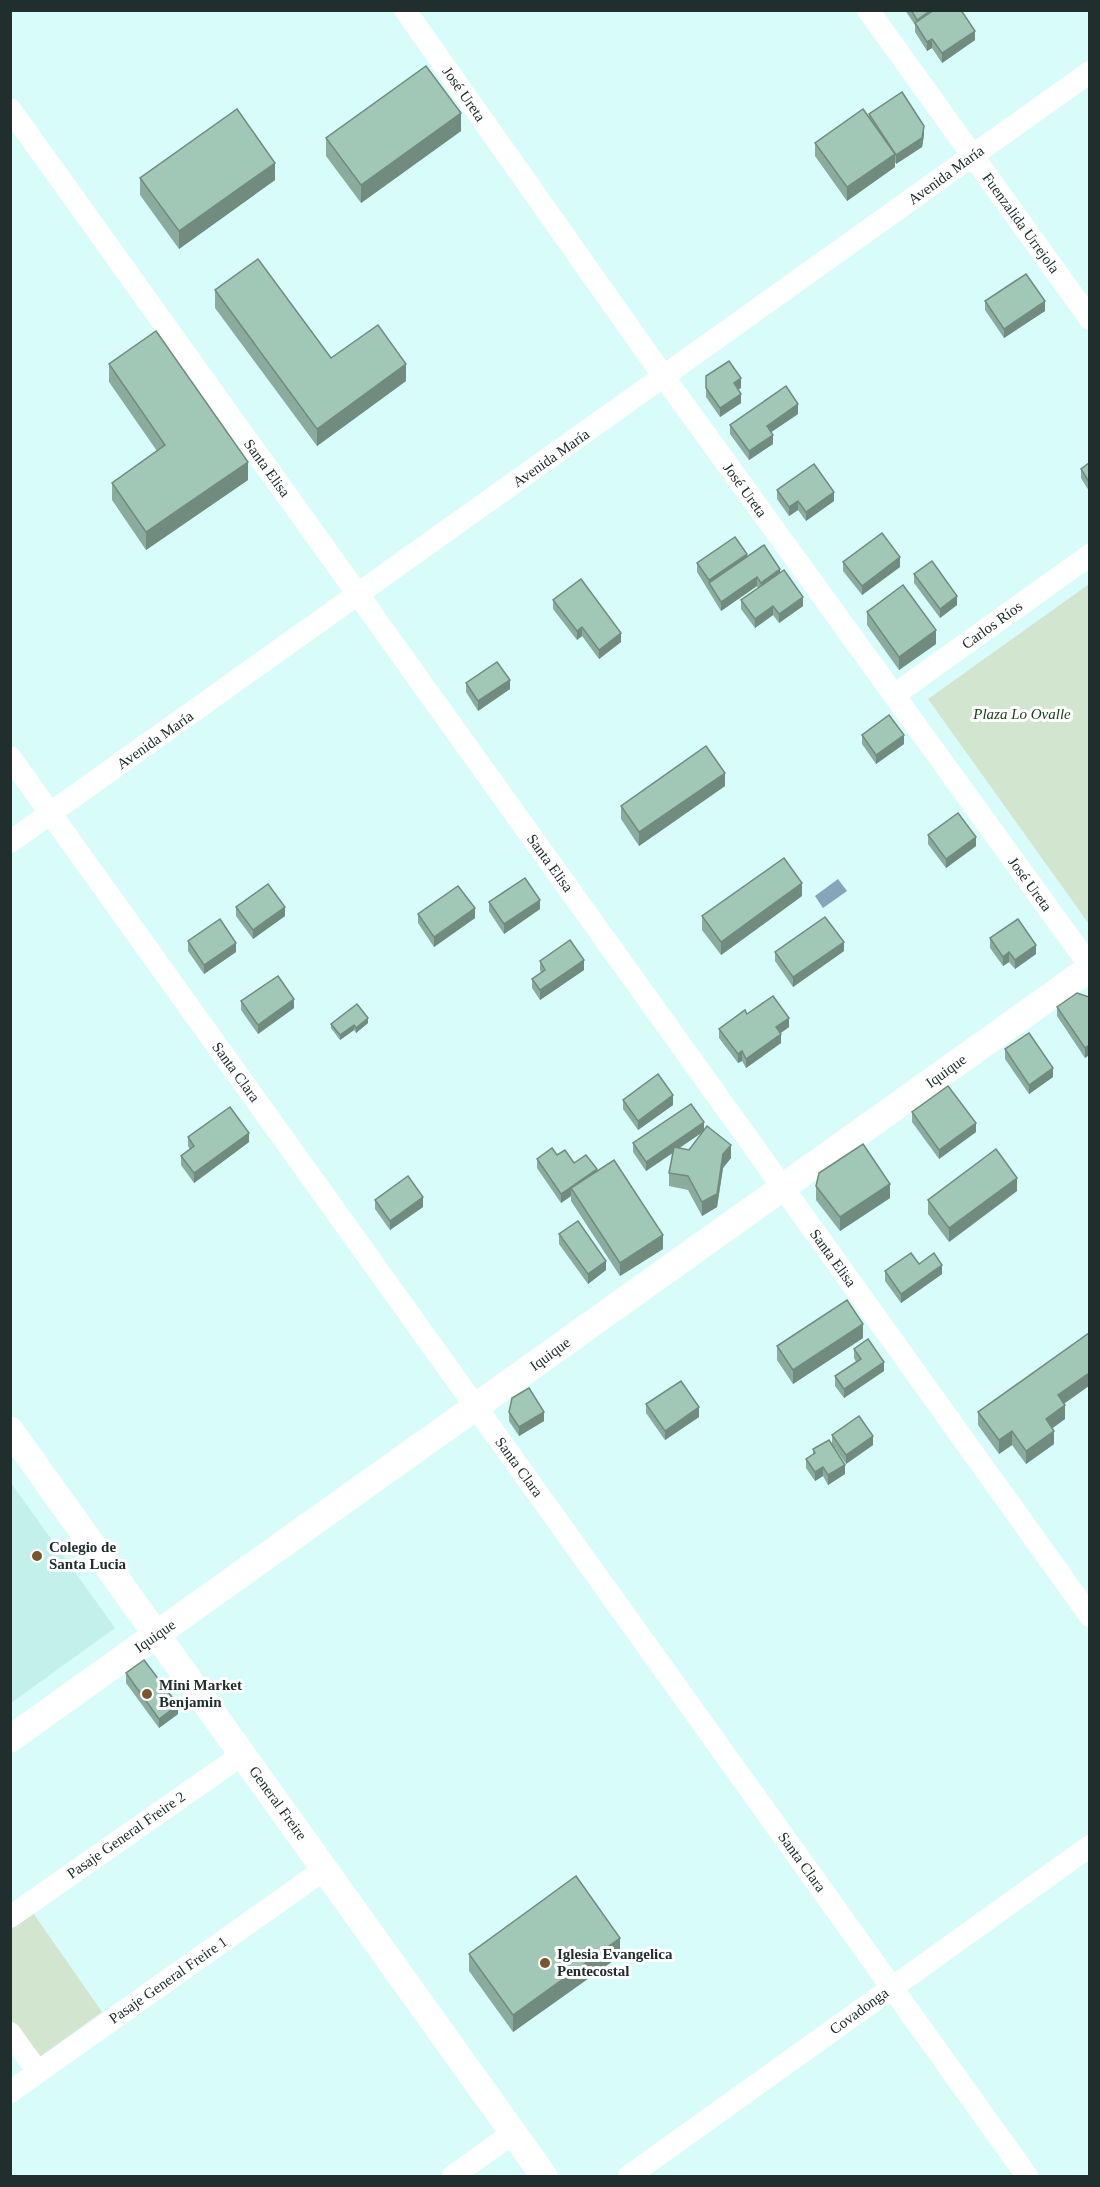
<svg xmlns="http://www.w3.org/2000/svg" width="1100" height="2187" font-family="'Times New Roman',serif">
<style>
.built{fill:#c4f0ec}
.green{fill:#d2e6cf}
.water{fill:#86a5bb}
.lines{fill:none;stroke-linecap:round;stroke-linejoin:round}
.minor{stroke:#fff;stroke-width:22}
.tertiary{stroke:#fff;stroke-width:27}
.wall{fill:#8aab9d;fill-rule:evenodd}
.shaded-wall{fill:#718b7f}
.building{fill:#a1c7b6;stroke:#718b7f;stroke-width:1.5}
.poi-dot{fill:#78572e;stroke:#fff;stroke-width:2}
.labels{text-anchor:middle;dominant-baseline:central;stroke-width:6;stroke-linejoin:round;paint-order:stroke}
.street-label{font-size:15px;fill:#202e2d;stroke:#fff}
.park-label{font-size:15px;font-style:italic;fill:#1d411a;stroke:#fff}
.poi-label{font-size:15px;font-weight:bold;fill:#202e2d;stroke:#fff;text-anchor:start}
</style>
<rect width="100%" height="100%" fill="#d8fcf9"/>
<!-- built -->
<polygon class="built" points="11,1483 115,1628 11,1703 10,1703"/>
<!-- green -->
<g class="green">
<polygon points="1089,584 1089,924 928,699"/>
<polygon points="31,1910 102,2012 38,2058 11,2019 11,1925"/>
</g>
<!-- water -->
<polygon class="water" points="838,879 847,891 823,908 815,896"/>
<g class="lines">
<!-- minor -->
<g class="minor">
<polyline points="405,10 664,377 1090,966"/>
<polyline points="868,10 1090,319"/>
<polyline points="10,109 1090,1616"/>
<polyline points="894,695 1090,555"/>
<polyline points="10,757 1027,2176"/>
<polyline points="10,842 1090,72"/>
<polyline points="10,1917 243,1754"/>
<polyline points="10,2033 38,2072"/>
<polyline points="10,2092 325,1869"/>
<polyline points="453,2176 513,2133"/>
<polyline points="629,2176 1090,1846"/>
</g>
<!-- tertiary -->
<g class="tertiary">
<polyline points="10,1430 544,2176"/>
<polyline points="10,1739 1090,968"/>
</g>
</g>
<!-- wall -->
<g class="wall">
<polygon points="905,10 961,10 975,40 942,63 932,48 927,51 915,32 915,25"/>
<polygon points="869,114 924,135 922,147 896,164 895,162 895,167 847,201 815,156 815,143 869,117"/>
<polygon points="461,131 361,203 326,156 326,138"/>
<polygon points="140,178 275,180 179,249 140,195"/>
<polygon points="215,290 331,358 406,381 317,446 215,308"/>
<polygon points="985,301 1045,311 1004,338 985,310"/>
<polygon points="109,364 248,480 146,550 112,500 112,483 157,451 109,382"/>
<polygon points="706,376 741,388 738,389 741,403 720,417 706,397"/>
<polygon points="798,414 771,432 773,444 749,460 730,434 730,425"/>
<polygon points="1089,450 1089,491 1081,478 1081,469 1089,463 1088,461 1088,452"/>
<polygon points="777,490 834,501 806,521 798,510 789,516 777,499"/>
<polygon points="747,556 780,572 803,606 779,623 773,615 755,628 741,609 741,600 758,588 757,586 721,611 697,572 697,563"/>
<polygon points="843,562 900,567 862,595 843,571"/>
<polygon points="914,574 957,605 940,618 914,583"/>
<polygon points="553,600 621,642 599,659 582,636 577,640 553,609"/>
<polygon points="867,612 936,644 899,670 867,625"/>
<polygon points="466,683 510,689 478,711 466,692"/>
<polygon points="862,735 904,744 876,764 862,744"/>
<polygon points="725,786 639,846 621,819 621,806"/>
<polygon points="928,835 976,846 946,868 928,844"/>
<polygon points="802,896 721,955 702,930 702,916"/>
<polygon points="489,902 540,909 504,934 489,911"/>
<polygon points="236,907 285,916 253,939 236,916"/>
<polygon points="418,914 475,918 434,947 418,923"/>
<polygon points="990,938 1036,954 1015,969 1009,962 1003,966 990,948"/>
<polygon points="188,941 236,952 204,974 188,951"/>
<polygon points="844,951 793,987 775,961 775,952"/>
<polygon points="540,961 584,970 540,1000 532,988 532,979 541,973 540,970"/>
<polygon points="1089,997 1089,1055 1085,1058 1057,1016 1057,1007"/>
<polygon points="241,1001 294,1008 258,1034 241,1010"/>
<polygon points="747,1014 789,1027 781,1033 781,1043 746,1068 742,1061 738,1063 719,1038 719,1029"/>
<polygon points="368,1023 356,1033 354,1030 340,1040 331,1028 331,1024"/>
<polygon points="1005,1049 1053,1077 1029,1094 1005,1059"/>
<polygon points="623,1100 673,1105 638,1130 623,1109"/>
<polygon points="912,1112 976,1132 939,1159 912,1122"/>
<path d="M704,1131L731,1158L723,1168L717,1207L702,1216L688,1190L669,1186V1173L673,1153L646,1171L633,1152V1143ZM703,1132L689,1150L679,1148Z"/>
<polygon points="188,1137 249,1142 194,1183 181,1165 181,1156 190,1149 188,1146"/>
<polygon points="557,1155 574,1163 597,1171 663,1249 620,1276 571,1201 571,1196 561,1203 537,1168 537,1159"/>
<polygon points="816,1186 890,1198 840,1231 816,1200"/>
<polygon points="1017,1191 949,1242 928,1214 928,1200"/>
<polygon points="375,1200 423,1207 390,1230 375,1209"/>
<polygon points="559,1234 606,1270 588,1284 559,1244"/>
<polygon points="919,1264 942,1274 901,1303 885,1281 885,1271"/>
<polygon points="863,1338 793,1384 777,1360 777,1346"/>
<polygon points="854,1349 884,1371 844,1398 835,1386 835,1376 856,1362 854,1358"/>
<polygon points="646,1404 699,1417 665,1440 646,1413"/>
<polygon points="1065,1404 1065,1419 1052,1428 1054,1444 1026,1464 1012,1445 999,1454 978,1425 978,1412"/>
<polygon points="509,1412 544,1421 519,1436 509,1421"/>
<polygon points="832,1435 873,1445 846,1464 833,1445 845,1474 828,1485 823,1476 815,1481 806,1468 806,1459 813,1455 813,1449 832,1444"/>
<polygon points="126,1673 178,1714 159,1728 126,1683"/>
<polygon points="469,1954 620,1956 513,2032 469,1971"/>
</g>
<!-- shaded-wall -->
<g class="shaded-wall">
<polygon points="975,31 975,40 942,63 942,53"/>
<polygon points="932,39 932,48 927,51 927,42"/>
<polygon points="461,113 461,131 361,203 361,185"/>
<polygon points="924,126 924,135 922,147 896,164 896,155"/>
<polygon points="895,154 895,167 847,201 847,187"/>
<polygon points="275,163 275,180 179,249 179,231"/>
<polygon points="1045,301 1045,311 1004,338 1004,329"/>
<polygon points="406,364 406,381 317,446 317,429"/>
<polygon points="741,378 741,388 734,392 734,383"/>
<polygon points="741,394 741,403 720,417 720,408"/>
<polygon points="798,404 798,414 767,435 767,426"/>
<polygon points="773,435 773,444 749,460 749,451"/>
<polygon points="248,462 248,480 146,550 146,532"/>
<polygon points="834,492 834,501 806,521 806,512"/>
<polygon points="798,501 798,510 789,516 789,507"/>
<polygon points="747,554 747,564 709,583 709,590 709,580"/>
<polygon points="900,557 900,567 862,595 862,586"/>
<polygon points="780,569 780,579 761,592 761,583"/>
<polygon points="757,577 757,586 721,611 721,602"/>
<polygon points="957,596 957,605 940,618 940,609"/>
<polygon points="803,597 803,606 779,623 779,614"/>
<polygon points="773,606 773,615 755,628 755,619"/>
<polygon points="582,627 582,636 577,640 577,631"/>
<polygon points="936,630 936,644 899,670 899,657"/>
<polygon points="621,633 621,642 599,659 599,650"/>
<polygon points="510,680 510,689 478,711 478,701"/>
<polygon points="904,735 904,744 876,764 876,755"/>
<polygon points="725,773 725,786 639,846 639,832"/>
<polygon points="976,837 976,846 946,868 946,859"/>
<polygon points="802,883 802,896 721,955 721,942"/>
<polygon points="540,900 540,909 504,934 504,924"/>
<polygon points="285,907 285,916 253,939 253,930"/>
<polygon points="475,908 475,918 434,947 434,937"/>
<polygon points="844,942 844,951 793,987 793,977"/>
<polygon points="236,943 236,952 204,974 204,965"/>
<polygon points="1036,945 1036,954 1015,969 1015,960"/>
<polygon points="1009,952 1009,962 1003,966 1003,957"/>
<polygon points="584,960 584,970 540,1000 540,990"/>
<polygon points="294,999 294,1008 258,1034 258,1025"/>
<polygon points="368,1018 368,1023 356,1033 356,1028"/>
<polygon points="789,1018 789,1027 776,1036 776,1027"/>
<polygon points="354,1025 354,1030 340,1040 340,1035"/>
<polygon points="781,1034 781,1043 746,1068 746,1059"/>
<polygon points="1089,1045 1089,1055 1085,1058 1085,1048"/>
<polygon points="742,1051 742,1061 738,1063 738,1054"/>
<polygon points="1053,1068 1053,1077 1029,1094 1029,1085"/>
<polygon points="673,1095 673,1105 638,1130 638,1121"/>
<polygon points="704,1122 704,1131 646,1171 646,1162"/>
<polygon points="976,1123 976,1132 939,1159 939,1150"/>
<polygon points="249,1133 249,1142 194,1183 194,1173"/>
<polygon points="731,1145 731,1158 723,1168 717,1207 702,1216 702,1202 723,1154"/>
<polygon points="597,1169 597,1178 571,1188 571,1196 561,1203 561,1194"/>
<polygon points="1017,1178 1017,1191 949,1242 949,1228"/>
<polygon points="890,1184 890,1198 840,1231 840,1217"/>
<polygon points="423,1197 423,1207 390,1230 390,1221"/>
<polygon points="663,1235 663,1249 620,1276 620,1263"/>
<polygon points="606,1261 606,1270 588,1284 588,1274"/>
<polygon points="942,1265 942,1274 901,1303 901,1294"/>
<polygon points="863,1324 863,1338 793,1384 793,1370"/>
<polygon points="884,1362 884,1371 844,1398 844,1389"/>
<polygon points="1089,1373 1089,1386 1058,1408 1058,1395"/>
<polygon points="1065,1405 1065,1419 1046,1433 1046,1419"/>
<polygon points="699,1407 699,1417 665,1440 665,1431"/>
<polygon points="544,1412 544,1421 519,1436 519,1427"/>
<polygon points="1012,1431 1012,1445 999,1454 999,1440"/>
<polygon points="1054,1431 1054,1444 1026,1464 1026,1451"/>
<polygon points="873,1436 873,1445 846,1464 846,1455"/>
<polygon points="845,1465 845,1474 828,1485 828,1475"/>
<polygon points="823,1467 823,1476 815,1481 815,1472"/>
<polygon points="178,1705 178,1714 159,1728 159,1719"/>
<polygon points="620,1938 620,1956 513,2032 513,2015"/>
</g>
<!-- building -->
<g class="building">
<polygon points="911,10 931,10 917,20"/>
<polygon points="934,10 961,10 975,31 942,53 932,39 927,42 915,23"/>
<polygon points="426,66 461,113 361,185 326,138"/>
<polygon points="902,92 924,126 922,138 896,155 869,114"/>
<polygon points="237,109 275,163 179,231 140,178"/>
<polygon points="863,109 895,154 847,187 815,143"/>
<polygon points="258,259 331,358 378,325 406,364 317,429 215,290"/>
<polygon points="1026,274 1045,301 1004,329 985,301"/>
<polygon points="156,331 248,462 146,532 112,483 165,445 109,364"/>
<polygon points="729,361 741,378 734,383 741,394 720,408 706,388 706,376"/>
<polygon points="786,386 798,404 767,426 773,435 749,451 730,425"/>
<polygon points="1089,463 1089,482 1081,469"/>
<polygon points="814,464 834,492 806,512 798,501 789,507 777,490"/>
<polygon points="882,533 900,557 862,586 843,562"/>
<polygon points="735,537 747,554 709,580 697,563"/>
<polygon points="764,545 780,569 761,583 757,577 721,602 709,583"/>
<polygon points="932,561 957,596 940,609 914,574"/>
<polygon points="784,570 803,597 779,614 773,606 755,619 741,600"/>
<polygon points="581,579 621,633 599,650 582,627 577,631 553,600"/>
<polygon points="903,585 936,630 899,657 867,612"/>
<polygon points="497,662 510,680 478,701 466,683"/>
<polygon points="889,715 904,735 876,755 862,735"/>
<polygon points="706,746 725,773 639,832 621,806"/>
<polygon points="958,813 976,837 946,859 928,835"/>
<polygon points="784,858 802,883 721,942 702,916"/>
<polygon points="525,878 540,900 504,924 489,902"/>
<polygon points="268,884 285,907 253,930 236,907"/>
<polygon points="458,886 475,908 434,937 418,914"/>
<polygon points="825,917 844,942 793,977 775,952"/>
<polygon points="220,919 236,943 204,965 188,941"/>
<polygon points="1018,919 1036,945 1015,960 1009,952 1003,957 990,938"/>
<polygon points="570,940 584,960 540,990 532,979 545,970 540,961"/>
<polygon points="278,976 294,999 258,1025 241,1001"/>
<polygon points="1077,993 1089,997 1089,1045 1085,1048 1057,1007"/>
<polygon points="773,996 789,1018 776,1027 781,1034 746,1059 742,1051 738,1054 719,1029 745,1010 747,1014"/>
<polygon points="357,1004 368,1018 356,1028 354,1025 340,1035 331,1024"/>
<polygon points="1029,1033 1053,1068 1029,1085 1005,1049"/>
<polygon points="658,1074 673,1095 638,1121 623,1100"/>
<polygon points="948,1086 976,1123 939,1150 912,1112"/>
<polygon points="691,1104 704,1122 646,1162 633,1143"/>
<polygon points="230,1107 249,1133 194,1173 181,1156 194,1146 188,1137"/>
<polygon points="707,1126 731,1145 723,1154 717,1194 702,1202 688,1176 669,1173 674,1147 689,1150"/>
<polygon points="863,1144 890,1184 840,1217 816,1186 819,1173"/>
<polygon points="552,1148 557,1155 565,1150 574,1163 586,1155 597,1169 561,1194 537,1159"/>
<polygon points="996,1149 1017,1178 949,1228 928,1200"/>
<polygon points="614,1160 663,1235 620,1263 571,1188"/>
<polygon points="408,1176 423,1197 390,1221 375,1200"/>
<polygon points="578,1221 606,1261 588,1274 559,1234"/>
<polygon points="911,1253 919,1264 934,1253 942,1265 901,1294 885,1271"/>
<polygon points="847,1300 863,1324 793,1370 777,1346"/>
<polygon points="1089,1333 1089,1373 1058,1395 1065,1405 1046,1419 1054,1431 1026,1451 1012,1431 999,1440 978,1412"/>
<polygon points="868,1339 884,1362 844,1389 835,1376 861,1359 854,1349"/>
<polygon points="681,1381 699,1407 665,1431 646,1404"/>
<polygon points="529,1388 544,1412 519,1427 509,1412 512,1398"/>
<polygon points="859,1416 873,1436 846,1455 832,1435"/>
<polygon points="829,1440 845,1465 828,1475 823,1467 815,1472 806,1459 815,1453 813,1449"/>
<polygon points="144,1660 178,1705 159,1719 126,1673"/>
<polygon points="576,1876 620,1938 513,2015 469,1954"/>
</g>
<!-- markers -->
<g class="poi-dot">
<circle cx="37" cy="1556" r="6"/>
<circle cx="147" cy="1694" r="6"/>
<circle cx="545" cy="1963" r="6"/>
</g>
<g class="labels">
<!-- street labels -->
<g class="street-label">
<text transform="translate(464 94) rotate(55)">José Ureta</text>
<text transform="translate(946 175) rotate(-36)">Avenida María</text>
<text transform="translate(1021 223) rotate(54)">Fuenzalida Urrejola</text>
<text transform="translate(551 458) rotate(-35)">Avenida María</text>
<text transform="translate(267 468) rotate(54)">Santa Elisa</text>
<text transform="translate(745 490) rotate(54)">José Ureta</text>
<text transform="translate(992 625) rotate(-36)">Carlos Ríos</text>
<text transform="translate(155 740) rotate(-35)">Avenida María</text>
<text transform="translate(550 863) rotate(54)">Santa Elisa</text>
<text transform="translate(1030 884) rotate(54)">José Ureta</text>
<text transform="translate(946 1071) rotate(-36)">Iquique</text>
<text transform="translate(236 1072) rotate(54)">Santa Clara</text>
<text transform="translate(833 1258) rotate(54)">Santa Elisa</text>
<text transform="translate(550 1354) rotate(-36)">Iquique</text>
<text transform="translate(519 1467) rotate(54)">Santa Clara</text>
<text transform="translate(155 1636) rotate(-35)">Iquique</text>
<text transform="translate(278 1803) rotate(54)">General Freire</text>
<text transform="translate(126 1835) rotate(-35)">Pasaje General Freire 2</text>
<text transform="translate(802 1862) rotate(54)">Santa Clara</text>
<text transform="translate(168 1980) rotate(-35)">Pasaje General Freire 1</text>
<text transform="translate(859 2011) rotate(-36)">Covadonga</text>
</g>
<!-- park labels -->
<g class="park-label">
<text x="1022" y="714">Plaza Lo Ovalle</text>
</g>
<!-- poi labels -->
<g class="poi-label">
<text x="49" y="1547">Colegio de<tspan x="49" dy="17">Santa Lucia</tspan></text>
<text x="159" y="1685">Mini Market<tspan x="159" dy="17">Benjamin</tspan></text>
<text x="557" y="1954">Iglesia Evangelica<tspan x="557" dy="17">Pentecostal</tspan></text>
</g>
</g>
<!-- border -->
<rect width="1100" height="2187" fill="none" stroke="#202e2d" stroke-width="24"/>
</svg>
